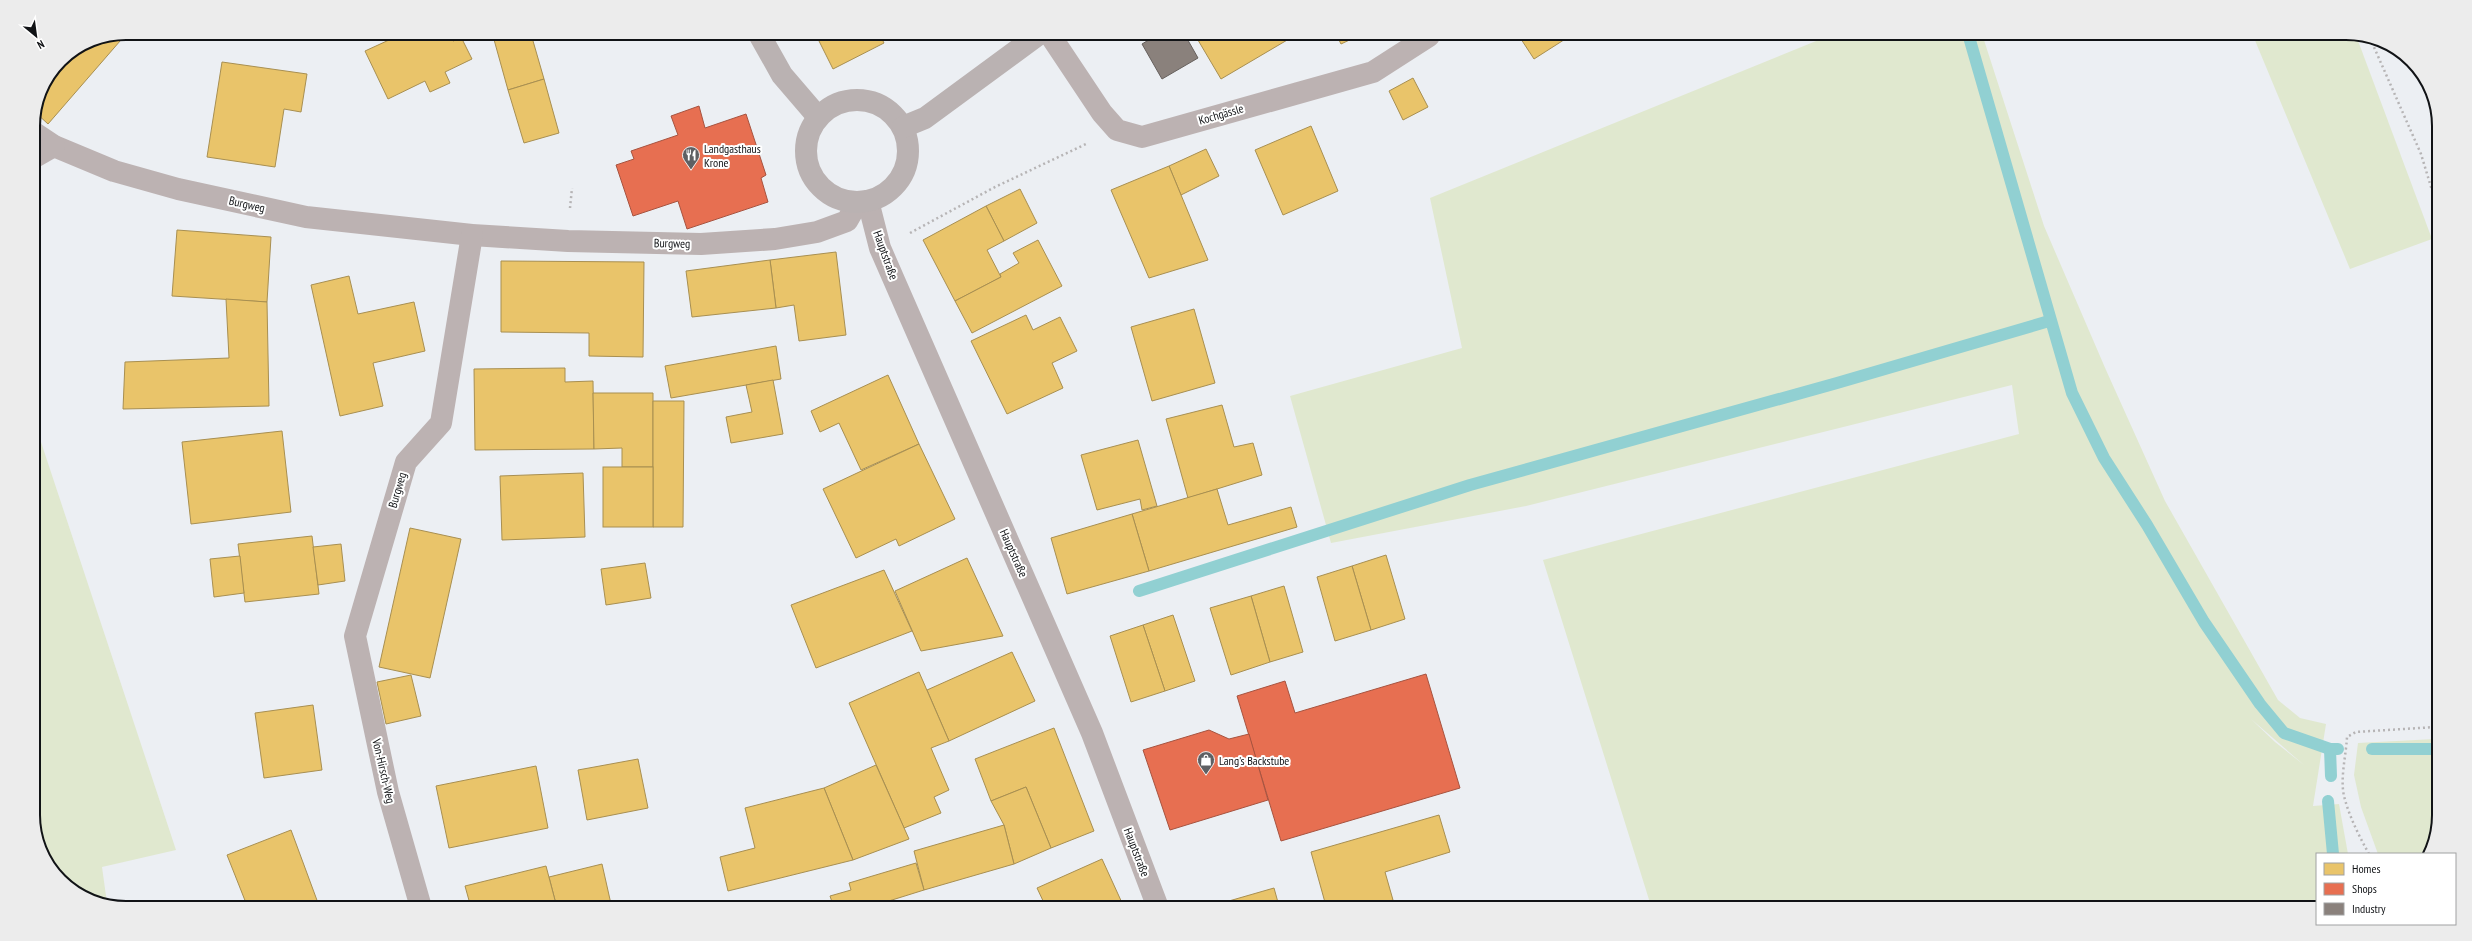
<svg xmlns="http://www.w3.org/2000/svg" width="2472" height="941" font-family="'PT Sans Narrow',sans-serif">
<style>
.green{fill:#e0e8cf;fill-rule:evenodd}
.homes{fill:#e9c46a;stroke:#a88f51}
.shops{fill:#e76f51;stroke:#a7533f}
.industry{fill:#8a817c;stroke:#66605d}
.lines{fill:none;stroke-linecap:round;stroke-linejoin:round}
.stream{stroke:#91d0d2;stroke-width:12}
.path{stroke:#b6b4b5;stroke-width:2.5;stroke-dasharray:2 3;stroke-linecap:butt}
.minor{stroke:#bcb2b2;stroke-width:22}
.tertiary{stroke:#bcb2b2;stroke-width:22}
.secondary{stroke:#bab2b2;stroke-width:22}
.labels{text-anchor:middle;dominant-baseline:central;stroke-width:4;stroke-linejoin:round;paint-order:stroke}
.street-label{font-size:12px;fill:#111316;stroke:#fff}
.poi-label{font-size:12px;fill:#111316;stroke:#fff;text-anchor:start}
.rim{fill:none;stroke:#111316;stroke-width:2}
</style>
<rect width="100%" height="100%" fill="#eceff3"/>
<!-- green -->
<g class="green">
<path d="M1826,37H1983L2044,226L2106,370L2165,501L2278,700L2300,718L2326,724L2313,806L2339,804L2348,854H2317V908L1651,906L1543,560L2019,434L2012,385L1526,506L1331,543L1290,396L1462,348L1430,198ZM2251,719L2304,765L2275,742Z"/>
<polygon points="2254,38 2357,38 2432,239 2350,269"/>
<polygon points="40,439 176,850 102,867 107,903 96,903 52,871 33,821 33,440"/>
<polygon points="2435,739 2434,845 2427,854 2378,854 2361,807 2354,775 2358,743"/>
</g>
<!-- homes -->
<g class="homes">
<polygon points="127,33 48,124 35,112 40,90 60,60 91,40"/>
<polygon points="386,34 449,34 453,41 461,37 472,59 445,72 450,83 430,92 425,81 388,99 365,51 389,40"/>
<polygon points="449,34 468,34 453,41"/>
<polygon points="499,34 531,34 544,79 508,90 493,36"/>
<polygon points="816,35 880,35 884,43 833,69"/>
<polygon points="1195,35 1294,36 1221,79"/>
<polygon points="1337,36 1358,36 1341,44"/>
<polygon points="1519,36 1570,36 1534,59"/>
<polygon points="222,62 307,74 301,112 284,109 275,167 207,157"/>
<polygon points="1413,78 1428,107 1403,120 1389,91"/>
<polygon points="544,79 559,133 524,143 508,90"/>
<polygon points="1311,126 1338,191 1283,215 1255,150"/>
<polygon points="1206,149 1219,176 1181,195 1169,166"/>
<polygon points="1169,166 1208,260 1149,278 1111,190"/>
<polygon points="1020,189 1037,223 1004,241 986,206"/>
<polygon points="986,206 1004,241 987,250 1001,277 955,301 923,240"/>
<polygon points="177,230 271,237 267,302 172,296"/>
<polygon points="1038,240 1062,286 972,333 955,301 1001,277 1000,274 1019,263 1013,253"/>
<polygon points="836,252 846,335 799,341 794,305 776,308 770,260"/>
<polygon points="770,260 776,308 692,317 686,271"/>
<polygon points="501,261 644,262 643,357 589,356 589,333 501,332"/>
<polygon points="349,276 358,314 414,302 425,351 373,363 383,406 340,416 311,285"/>
<polygon points="226,299 267,302 269,406 123,409 125,362 229,358"/>
<polygon points="1194,309 1215,383 1152,401 1131,327"/>
<polygon points="1026,315 1033,330 1060,317 1077,351 1052,363 1063,388 1007,414 971,341"/>
<polygon points="776,346 781,379 671,398 665,366"/>
<polygon points="565,368 565,382 593,381 594,449 475,450 474,369"/>
<polygon points="888,375 919,444 861,470 839,423 820,432 811,411"/>
<polygon points="773,380 783,434 731,443 726,417 752,412 746,385"/>
<polygon points="593,393 653,393 653,467 622,467 622,448 594,449"/>
<polygon points="653,401 684,401 683,527 653,527"/>
<polygon points="1222,405 1234,447 1253,443 1262,475 1188,498 1166,419"/>
<polygon points="282,431 291,512 191,524 182,442"/>
<polygon points="1138,440 1157,506 1142,510 1140,499 1097,510 1081,455"/>
<polygon points="919,444 955,519 899,546 896,539 856,558 823,489"/>
<rect x="603" y="467" width="50" height="60"/>
<polygon points="583,473 585,537 502,540 500,476"/>
<polygon points="1217,489 1228,525 1291,507 1297,527 1149,571 1132,514"/>
<polygon points="1132,514 1149,571 1067,594 1051,538"/>
<polygon points="410,528 461,539 430,678 379,667"/>
<polygon points="312,536 319,594 245,602 238,544"/>
<polygon points="341,544 345,581 318,585 313,547"/>
<polygon points="1386,555 1405,619 1371,630 1352,566"/>
<polygon points="240,556 244,593 214,597 210,559"/>
<polygon points="967,558 1003,636 921,651 895,591"/>
<polygon points="645,563 651,598 606,605 601,569"/>
<polygon points="1352,566 1371,630 1335,641 1317,577"/>
<polygon points="884,570 912,631 816,668 791,605"/>
<polygon points="1284,586 1303,652 1270,662 1251,596"/>
<polygon points="1251,596 1270,662 1231,675 1210,608"/>
<polygon points="1173,615 1195,681 1165,691 1143,625"/>
<polygon points="1143,625 1165,691 1131,702 1110,636"/>
<polygon points="1012,652 1035,701 949,741 927,690"/>
<polygon points="919,672 949,741 931,748 949,790 934,797 941,813 904,828 849,703"/>
<polygon points="411,675 421,716 386,724 377,682"/>
<polygon points="313,705 322,770 264,778 255,713"/>
<polygon points="1054,728 1094,831 1051,848 1026,787 991,801 975,759"/>
<polygon points="638,759 648,808 587,820 578,770"/>
<polygon points="876,765 909,839 853,860 824,788"/>
<polygon points="536,766 548,828 449,848 436,786"/>
<polygon points="1026,787 1051,848 1014,864 1004,825 991,801"/>
<polygon points="824,788 853,860 728,891 720,857 755,848 745,808"/>
<polygon points="1439,815 1450,852 1385,872 1393,900 1372,906 1326,906 1311,852"/>
<polygon points="1004,825 1014,864 924,890 914,851"/>
<polygon points="291,830 318,903 246,903 227,855"/>
<polygon points="1102,859 1123,905 1045,905 1037,888"/>
<polygon points="916,863 924,890 876,905 833,905 830,896 851,890 849,883"/>
<polygon points="602,864 611,904 556,904 549,877"/>
<polygon points="546,866 556,904 470,904 465,886"/>
<polygon points="1274,888 1279,906 1215,905"/>
</g>
<!-- shops -->
<g class="shops">
<polygon points="699,106 705,128 746,114 766,175 761,178 768,202 687,229 678,201 633,216 616,165 634,159 631,151 678,135 671,116"/>
<polygon points="1426,674 1460,788 1281,841 1237,696 1285,681 1295,713"/>
<polygon points="1209,730 1229,739 1249,734 1268,800 1170,830 1143,750"/>
</g>
<!-- industry -->
<polygon class="industry" points="1157,35 1185,35 1198,58 1162,79 1142,44"/>
<g class="lines">
<!-- stream -->
<g class="stream">
<polyline points="1969,37 2072,393 2104,458 2147,525 2204,622 2260,704 2284,733 2330,749 2338,749"/>
<polyline points="1139,591 1470,485 1837,383 2049,321"/>
<polyline points="2330,749 2331,776"/>
<polyline points="2372,749 2435,749"/>
<polyline points="2328,801 2333,854"/>
</g>
<!-- path -->
<g class="path">
<polyline points="2370,38 2421,154 2438,210"/>
<polyline points="570,208 572,188"/>
<polyline points="910,233 995,187 1086,144"/>
<path d="M2369,854C2359,836 2349,816 2344,796C2340,778 2346,756 2347,737L2356,732L2435,727"/>
</g>
<!-- minor -->
<g class="minor">
<polyline points="1050,35 1102,113 1117,130 1142,137 1373,72 1429,36"/>
<polyline points="33,132 54,146 114,171 178,189 306,217 472,235 568,241 701,244 775,239 817,232 847,221 858,202"/>
<polyline points="33,158 54,146"/>
<polyline points="420,904 388,792 355,636 406,462 441,423 472,235"/>
</g>
<!-- tertiary -->
<polyline class="tertiary" points="868,201 880,248 1092,733 1157,905"/>
<!-- secondary -->
<g class="secondary">
<polyline points="759,34 782,75 818,117"/>
<circle cx="857" cy="151" r="51"/>
<polyline points="903,127 925,118 1038,35"/>
</g>
</g>
<!-- icons -->
<defs>
<g id="restaurant-pin" transform="scale(0.9)"><path d="M0 17L-7.5 6A9.5 9.5 0 1 1 7.5 6Z" fill="#5e6063" stroke="#fff"/><path d="M-5-6h1v4h1v-4h1v4h1v-4h1v5L-1.5 .5V6h-2V.5L-5-1ZM5-6V6H3V1.5H1.5Q1.5-4 5-6Z" fill="#fff"/></g>
<g id="shop-pin" transform="scale(0.9)"><path d="M0 17L-7.5 6A9.5 9.5 0 1 1 7.5 6Z" fill="#5e6063" stroke="#fff"/><path d="M-5-2.5h2.3a2.7 3.5 0 0 1 5.4 0H5L5.5 6h-11ZM-1.5-2.5h3a1.5 2.3 0 0 0-3 0Z" fill="#fff"/></g>
</defs>
<g fill-rule="evenodd">
<use href="#restaurant-pin" x="691" y="155"/>
<use href="#shop-pin" x="1206" y="760"/>
</g>
<g class="labels">
<!-- street labels -->
<g class="street-label">
<text transform="translate(1221 114) rotate(-16)">Kochgässle</text>
<text transform="translate(247 204) rotate(13)">Burgweg</text>
<text transform="translate(672 243) rotate(1)">Burgweg</text>
<text transform="translate(886 255) rotate(70)">Hauptstraße</text>
<text transform="translate(397 490) rotate(-74)">Burgweg</text>
<text transform="translate(1014 553) rotate(66)">Hauptstraße</text>
<text transform="translate(384 771) rotate(77)">Von-Hirsch-Weg</text>
<text transform="translate(1137 852) rotate(69)">Hauptstraße</text>
</g>
<!-- poi labels -->
<g class="poi-label">
<text x="704" y="148">Landgasthaus<tspan x="704" dy="14">Krone</tspan></text>
<text x="1219" y="760">Lang's Backstube</text>
</g>
</g>
<!-- crop -->
<path d="M0 0H2472V941H0ZM126 40H2346A86 86 0 0 1 2432 126V815A86 86 0 0 1 2346 901H126A86 86 0 0 1 40 815V126A86 86 0 0 1 126 40Z" fill="#ececec" fill-rule="evenodd"/>
<path class="rim" d="M126 40H2346A86 86 0 0 1 2432 126V815A86 86 0 0 1 2346 901H126A86 86 0 0 1 40 815V126A86 86 0 0 1 126 40Z"/>
<!-- legend -->
<rect x="2316" y="853" width="140" height="72" fill="#ffffff" stroke="#a0a1a2"/>
<rect x="2324" y="863" width="20" height="12" fill="#e9c46a" stroke="#a0a1a2"/>
<text x="2352" y="873" font-size="12" fill="#111316">Homes</text>
<rect x="2324" y="883" width="20" height="12" fill="#e76f51" stroke="#a0a1a2"/>
<text x="2352" y="893" font-size="12" fill="#111316">Shops</text>
<rect x="2324" y="903" width="20" height="12" fill="#8a817c" stroke="#a0a1a2"/>
<text x="2352" y="913" font-size="12" fill="#111316">Industry</text>
<!-- north arrow -->
<g transform="translate(36 36) rotate(151)" stroke="#ffffff" stroke-width="3" paint-order="stroke">
<path d="M0-3L7 15L0 10L-7 15Z" fill="#111316"/>
<text y="-6" font-size="11" font-weight="bold" text-anchor="middle" fill="#111316">N</text>
</g>
</svg>
